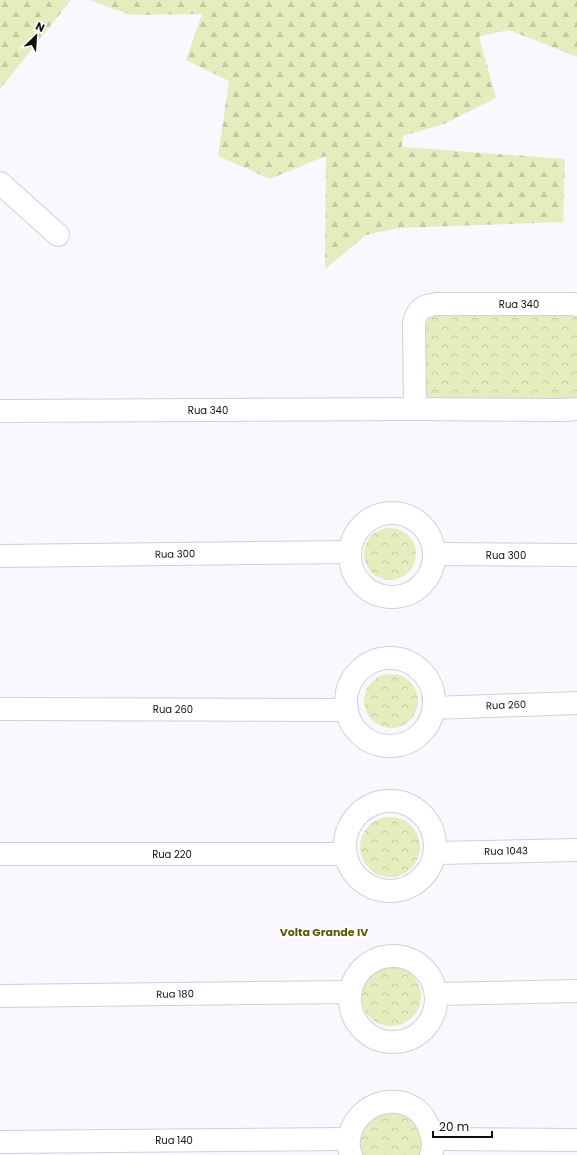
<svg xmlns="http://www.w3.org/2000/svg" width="577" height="1155" font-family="Poppins,sans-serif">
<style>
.forest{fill:url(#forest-firs)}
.park{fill:url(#park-crowns)}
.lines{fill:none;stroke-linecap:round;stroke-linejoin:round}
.minor-casing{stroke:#d3ced9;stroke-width:24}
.minor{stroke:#fff;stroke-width:22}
.labels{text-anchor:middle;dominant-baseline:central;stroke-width:3.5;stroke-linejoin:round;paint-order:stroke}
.street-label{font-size:10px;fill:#110f13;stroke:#fff}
.neighbourhood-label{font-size:11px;font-weight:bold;fill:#575c04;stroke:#fff}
</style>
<defs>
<pattern id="forest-firs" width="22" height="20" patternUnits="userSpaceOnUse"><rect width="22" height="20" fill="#e6ecbd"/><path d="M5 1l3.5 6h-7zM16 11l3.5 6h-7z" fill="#c4c9a2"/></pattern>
<pattern id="park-crowns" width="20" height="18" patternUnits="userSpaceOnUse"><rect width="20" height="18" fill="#e6ecbd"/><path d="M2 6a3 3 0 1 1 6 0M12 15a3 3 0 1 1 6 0" fill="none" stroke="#c4c9a2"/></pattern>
</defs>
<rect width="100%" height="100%" fill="#fbf7fe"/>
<!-- forest -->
<g class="forest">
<polygon points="0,0 71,0 0,89"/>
<polygon points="89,0 577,0 577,57 509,30 479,36 496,98 444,124 403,136 402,147 565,159 563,222 399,228 366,235 325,269 326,156 270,179 218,156 229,81 186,60 202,14 131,15"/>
</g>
<!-- park -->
<g class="park">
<polygon points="436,314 577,315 577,401 427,402 422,393 421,327 426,319"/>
<circle cx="390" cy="554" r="26"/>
<circle cx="391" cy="701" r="27"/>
<circle cx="390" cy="847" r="30"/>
<circle cx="391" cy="996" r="30"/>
<polygon points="398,1111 413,1119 423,1133 422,1155 360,1155 359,1135 363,1126 379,1113"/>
</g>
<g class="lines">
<!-- minor casing -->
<g class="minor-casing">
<g id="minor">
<polyline points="0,183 58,235"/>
<path d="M415,409L414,322C418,308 423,306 437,304H572L577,305"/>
<polyline points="0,411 415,409 563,410 577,409"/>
<circle cx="392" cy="555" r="42"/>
<polyline points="434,554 577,555"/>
<polyline points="0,556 350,552"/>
<circle cx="390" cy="702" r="44"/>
<polyline points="434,708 577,703"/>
<polyline points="0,709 347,710"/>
<circle cx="390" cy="846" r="45"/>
<polyline points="435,853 577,850"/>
<polyline points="0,854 345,854"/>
<circle cx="393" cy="999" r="43"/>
<polyline points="437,994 577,991"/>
<polyline points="0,996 350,992"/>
<polyline points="433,1139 577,1140"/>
<polyline points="0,1142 349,1139"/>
<path d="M351,1155C348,1148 348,1140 350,1134C361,1094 419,1089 430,1131C433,1138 434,1147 431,1155"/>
</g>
</g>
<!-- minor -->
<use href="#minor" class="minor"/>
</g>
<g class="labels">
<!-- street labels -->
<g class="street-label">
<text x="519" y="304">Rua 340</text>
<text x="208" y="410">Rua 340</text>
<text transform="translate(175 554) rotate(-1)">Rua 300</text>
<text x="506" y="555">Rua 300</text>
<text transform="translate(506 705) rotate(-2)">Rua 260</text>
<text x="173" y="709">Rua 260</text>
<text transform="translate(506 851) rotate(-1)">Rua 1043</text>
<text x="172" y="854">Rua 220</text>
<text transform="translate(175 994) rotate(-1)">Rua 180</text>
<text x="174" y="1140">Rua 140</text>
</g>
<!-- neighbourhood labels -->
<g class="neighbourhood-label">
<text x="324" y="932">Volta Grande IV</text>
</g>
</g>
<!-- north arrow -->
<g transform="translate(36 36) rotate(25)" stroke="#ffffff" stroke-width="3" paint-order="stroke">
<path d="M0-3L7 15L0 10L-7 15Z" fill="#110f13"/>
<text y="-6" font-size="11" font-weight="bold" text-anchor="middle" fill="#110f13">N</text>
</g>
<!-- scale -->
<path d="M433 1131v6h59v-6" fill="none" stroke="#110f13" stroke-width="2"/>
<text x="439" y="1131" font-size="12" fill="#110f13" stroke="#ffffff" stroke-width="3" paint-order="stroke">20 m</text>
</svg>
